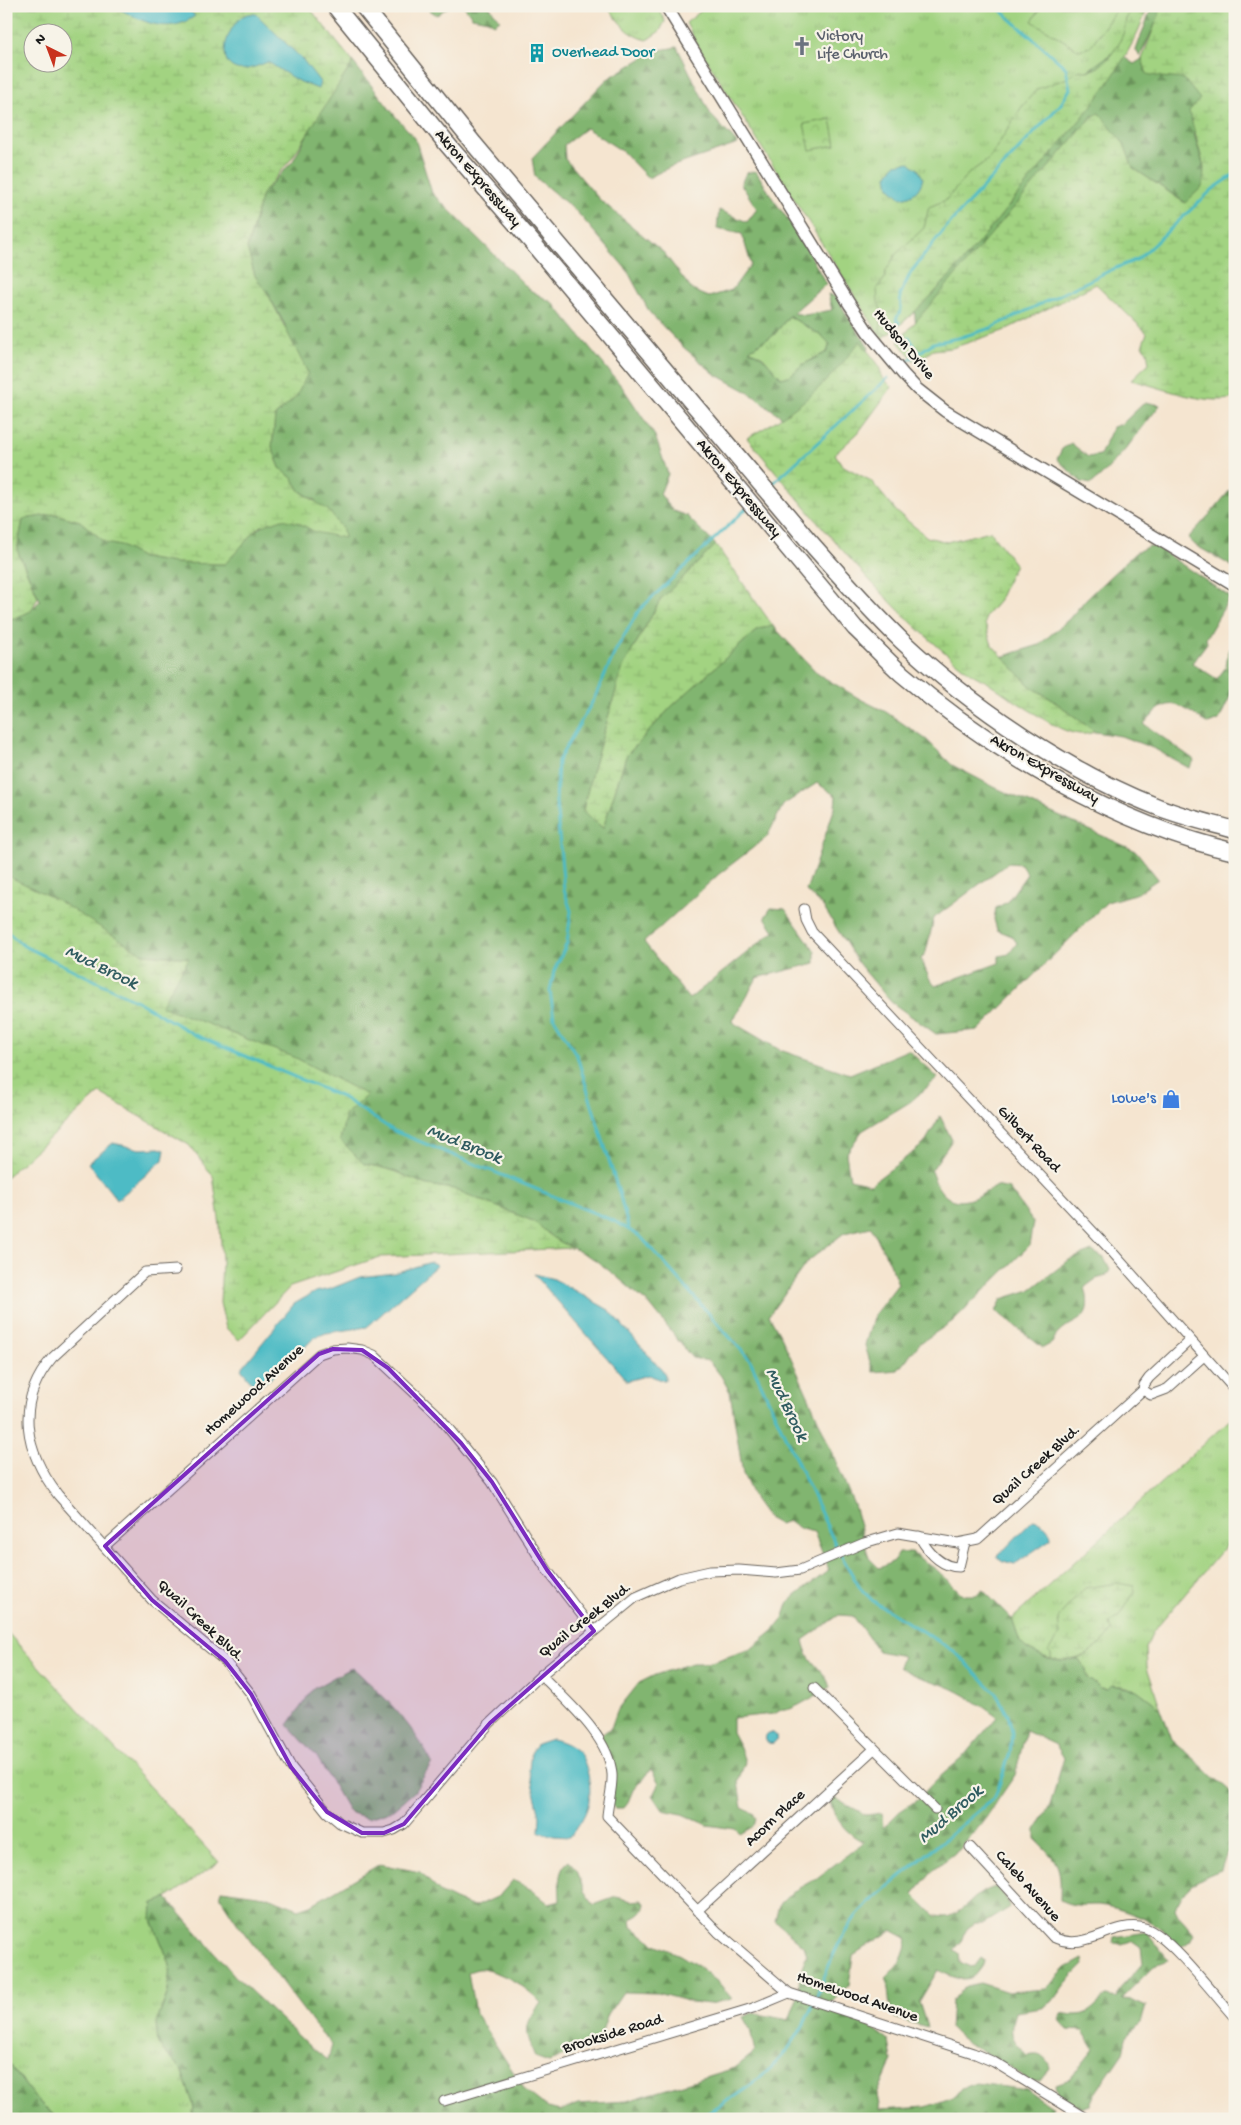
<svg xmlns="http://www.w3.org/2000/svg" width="1241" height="2125" font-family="'Gochi Hand',sans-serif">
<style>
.grass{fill:url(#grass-tufts);stroke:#5f784e}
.forest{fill:url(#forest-firs);stroke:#4e6846;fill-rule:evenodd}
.wetland{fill:url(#wetland-marsh);stroke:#5f784e;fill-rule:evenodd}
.park{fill:url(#park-crowns);stroke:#5f784e}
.garden{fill:#a2d381;stroke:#5f784e}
.water{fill:#4dbbc5;stroke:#346c70}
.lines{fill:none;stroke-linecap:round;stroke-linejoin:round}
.stream{stroke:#4dbbc5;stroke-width:3}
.minor-casing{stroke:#68625b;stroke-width:11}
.tertiary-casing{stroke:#68625b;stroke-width:14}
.motorway-casing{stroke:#68625b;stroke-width:19}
.minor{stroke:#fff;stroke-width:9}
.tertiary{stroke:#fff;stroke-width:11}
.motorway{stroke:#fff;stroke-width:16}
.marked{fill:#7b2cbf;fill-opacity:0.2;stroke:#7b2cbf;stroke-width:4;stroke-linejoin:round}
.labels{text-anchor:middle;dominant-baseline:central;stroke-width:4.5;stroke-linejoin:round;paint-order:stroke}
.worship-label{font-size:16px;fill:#5b616d;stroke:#f7f3e8;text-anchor:start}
.culture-label{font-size:16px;fill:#0d838f;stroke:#f7f3e8;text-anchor:start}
.street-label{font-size:16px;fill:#1c1c1c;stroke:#f7f3e8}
.shop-label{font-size:16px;fill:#366cbe;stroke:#f7f3e8;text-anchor:end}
.water-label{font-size:18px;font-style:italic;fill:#305c60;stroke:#f7f3e8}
</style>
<defs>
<pattern id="grass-tufts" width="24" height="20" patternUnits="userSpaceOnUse" patternTransform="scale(1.25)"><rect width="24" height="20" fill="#a2d381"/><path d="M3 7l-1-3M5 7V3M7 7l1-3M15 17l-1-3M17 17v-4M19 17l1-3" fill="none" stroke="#8bb56f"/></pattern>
<pattern id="forest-firs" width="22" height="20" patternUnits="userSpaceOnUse" patternTransform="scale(1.25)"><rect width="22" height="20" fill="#81b56f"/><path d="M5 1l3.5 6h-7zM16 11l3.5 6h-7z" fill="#69925a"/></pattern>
<pattern id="wetland-marsh" width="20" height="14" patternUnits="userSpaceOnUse" patternTransform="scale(1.25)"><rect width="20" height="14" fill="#a2d381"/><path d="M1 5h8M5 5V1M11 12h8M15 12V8" fill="none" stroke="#8bb56f"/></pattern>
<pattern id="park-crowns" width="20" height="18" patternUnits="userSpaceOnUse" patternTransform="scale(1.25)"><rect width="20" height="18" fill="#a2d381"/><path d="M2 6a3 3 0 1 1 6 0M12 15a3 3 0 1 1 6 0" fill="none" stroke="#8bb56f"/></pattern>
</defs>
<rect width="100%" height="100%" fill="#f7f3e8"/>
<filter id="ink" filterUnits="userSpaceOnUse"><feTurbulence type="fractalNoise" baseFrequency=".02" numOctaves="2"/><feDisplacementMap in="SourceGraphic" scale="10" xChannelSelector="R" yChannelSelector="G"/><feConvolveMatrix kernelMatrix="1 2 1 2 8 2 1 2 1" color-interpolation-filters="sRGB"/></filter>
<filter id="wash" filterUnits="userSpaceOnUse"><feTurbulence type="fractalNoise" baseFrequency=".0096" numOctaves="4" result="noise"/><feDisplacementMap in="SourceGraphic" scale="20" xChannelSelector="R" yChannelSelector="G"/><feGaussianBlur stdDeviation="1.12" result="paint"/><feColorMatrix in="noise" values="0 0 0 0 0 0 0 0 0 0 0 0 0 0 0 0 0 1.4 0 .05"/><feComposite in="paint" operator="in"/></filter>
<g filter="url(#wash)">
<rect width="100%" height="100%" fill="#f5e5d0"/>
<!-- grass -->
<g class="grass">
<path d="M607,6H657L665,21L660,31L647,40C626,34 620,23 607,6Z"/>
<polygon points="707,6 1140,6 1135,29 995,214 882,339 698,46 686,23"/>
<polygon points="789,316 822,336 830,343 827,352 802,365 791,376 781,378 763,357 748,350 774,335"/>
<path d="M1235,1415V1535L1153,1632L1146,1648L1147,1667L1161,1710C1150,1698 1123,1678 1107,1689L1101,1688L1087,1678L1086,1670C1070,1665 1028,1655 1020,1642C1016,1635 1014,1626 1012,1619Z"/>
<polygon points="6,1631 219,1862 167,1898 153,1904 152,1920 170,1964 168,1992 161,2009 158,2045 181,2069 194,2106 192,2119 58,2119 35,2098 6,2060"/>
</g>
<!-- forest -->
<g class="forest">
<polygon points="423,6 448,6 448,7 437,15"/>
<polygon points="464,6 489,6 500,20 494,24 488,20 472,17"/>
<polygon points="1152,6 1235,6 1194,134 1204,167 1203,186 1186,203 1133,168 917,339 914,307 1068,85 1112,53 1121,55 1134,64 1142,59 1147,74 1162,9 1140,57 1136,50"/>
<path d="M677,47L711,115L738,144L670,167L648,178L622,151L586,128L564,145L565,159L599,199L664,253L692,290L709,297L732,290L751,264L742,234L717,229L719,210L747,222L757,209L741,184L746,173L756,171L773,199L800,236L826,284L793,313L805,315L832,310L828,294L838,298L846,314L869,347L865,355L786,420L748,392L715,374L682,346L650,313L627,270L577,212L535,177L532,158L606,80L654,51ZM789,316L822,336L830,344L827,352L802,365L791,375L781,378C771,366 763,355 749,350L774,335Z"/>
<path d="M353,62L396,117L415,138L432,193L530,290L553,303L623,388L655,436L668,474L660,494L673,511L687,516L716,545L661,599L623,667L592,772L583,811L603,828L626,756L672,706L758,629L773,626L818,674L860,699L886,712L927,740L952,765L994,787L1136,851L1158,879L1138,893L1107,902L979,1030L936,1034L891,1002L859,964L822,905L806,891L835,807L836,796L817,783L783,805L767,837L719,874L644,942L689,999L774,931L765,917L771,908L785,909L815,951V963L757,978L732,1022L780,1050L850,1074L908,1050L938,1078L910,1102L862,1131L846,1154L850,1179L871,1184L924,1144L940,1116L952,1140L931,1171C944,1210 965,1206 996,1186L1009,1189L1033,1222L1029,1246L953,1321L920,1343L898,1370L873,1372L865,1345L874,1315L898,1284L890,1263L871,1227L844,1233L807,1262L769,1315L782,1338L813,1407L854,1505L869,1558L879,1568L894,1561L899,1553H912L937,1570L963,1595H976L983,1590L1012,1619L1020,1642L1027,1649L1048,1659L1060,1661L1079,1659L1086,1670L1087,1678L1101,1688L1107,1689L1112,1685L1137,1690L1153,1702L1161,1710L1172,1740L1231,1792L1235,1845L1226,1854L1221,1870C1200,1878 1183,1886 1176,1909L1181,1919L1194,1934L1190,1941L1178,1949C1172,1942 1167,1934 1160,1928C1147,1918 1114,1906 1098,1905C1083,1905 1073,1907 1060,1900C1061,1867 1060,1863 1036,1840V1830L1050,1805L1064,1758L1056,1745L1026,1731L1015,1775L983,1822L959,1850L934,1869L913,1894L935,1916C939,1916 946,1918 950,1916C969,1909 976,1889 997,1887C1003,1894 1008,1899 1009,1908L984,1923H975L965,1930L961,1942L954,1950L959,1953L960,1963L968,1967L975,1966L981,1958L984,1960C984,1965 982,1967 979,1971C969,1986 950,1976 938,1970L919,2002L927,2027L895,2018C887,2003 890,1994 886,1978C899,1966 905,1957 907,1938L892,1930L853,1955L849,1985L828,2006C851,2015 870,2025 889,2041L892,2060L877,2095L880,2110L926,2107L956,2096L962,2088L976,2083L1027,2090L1053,2107L1048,2119H192L194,2106L181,2069L158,2045L156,2024L168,1992L170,1964L152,1920L153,1903L167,1898L235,1976L308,2045L328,2060L332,2044L316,2027L239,1926L220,1897L222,1890L265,1896L299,1909L311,1905L380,1864L420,1872L441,1893L457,1901L475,1907L499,1896L513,1880L532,1890L549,1904L560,1901C560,1886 556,1871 569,1861L577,1870L584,1891L594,1905L616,1897L632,1901L641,1900L645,1903C644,1912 639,1916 631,1919L632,1927L655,1944L680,1955L698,1966L719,1983L732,1999L709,2004L691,2002L657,1993L623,1992L608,2014L598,2044L583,2048L549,2062L535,2057C525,2031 523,2026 541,2003C527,1987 504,1973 483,1969C478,1968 472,1971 468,1972L475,2013L525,2090L548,2108L560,2111L578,2104L627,2101L735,2068L755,2052L750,2029L743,2017L753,2013L789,2020L798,1996L800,1973L807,1955L804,1946L775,1921L779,1905L792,1892L817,1878L864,1842C848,1835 835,1820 830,1802L833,1797L866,1815L882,1813L883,1828L899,1812L917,1800L936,1780L961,1759L997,1717C981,1705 964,1693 946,1686C929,1679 914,1677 899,1666L903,1656L878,1651L853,1616L839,1615L803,1640C808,1667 825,1667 830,1688L799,1705L790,1709H783L774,1714L732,1718V1732L740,1747L745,1762L738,1782L742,1808L753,1813L756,1819L754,1826L740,1834L735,1829L707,1825L682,1814L663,1810L653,1795L659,1783L651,1769L633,1790L628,1802L623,1808H616L608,1803L612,1774L598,1737L611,1728L617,1711L639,1683L655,1675L692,1663H708L751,1649L773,1631L783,1619L789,1601L829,1570L814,1532L801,1529L789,1521L779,1524L768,1518L755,1500L743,1474L730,1392L721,1376L709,1361L692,1358L651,1306L616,1276L594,1259L553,1238L535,1222L453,1189L427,1185L391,1170L364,1164L340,1140L346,1114L366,1095L296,1058L160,1006L188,958L143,954L6,875V619C21,618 31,612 40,600L17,550L23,519L54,514L80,521L106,543L121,546L143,558L175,563L225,564C238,548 260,520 282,519C294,519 305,526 315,532V500L300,491L293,479L280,468L272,447L275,416L296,397L285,325L268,294L255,276L247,248L262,194L293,161L313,124ZM1008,863L1021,864L1027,874L1007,902L996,908L994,919L997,930L1012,936L1017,943L1009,954L999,956V963L935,986L929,978L921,959L926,952L934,918Z"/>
<polygon points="1145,402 1160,405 1125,450 1100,477 1091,484 1081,482 1057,459 1062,449 1071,443 1088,457 1100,455 1113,427 1122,424"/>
<polygon points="1235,484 1235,568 1195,545 1188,538 1211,513"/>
<path d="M1149,546L1156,547L1230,597L1206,638L1207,643L1192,663L1217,679L1226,667L1228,651L1235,644V686L1219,720L1208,724C1179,705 1170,692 1144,724L1193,759L1194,761L1189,768L1155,749L1121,736L1095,732L1051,699L1030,686L1001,657L1039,645L1069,619L1087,598L1135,553Z"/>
<path d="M1092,1251L1104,1258L1110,1270L1106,1276L1096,1279L1085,1287C1097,1330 1064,1315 1052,1343L1043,1348L996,1311L1002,1299L1030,1290L1069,1260Z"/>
<path d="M352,1667C385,1697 411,1722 432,1763L414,1792L393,1810L368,1818L349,1812L317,1757L288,1725L313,1689Z"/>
<path d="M1147,1932L1168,1959L1165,1962L1154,1966L1121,1999L1133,2000L1146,2006L1141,2023L1126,2038L1123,2053L1094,2095L1090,2105L1081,2108L1058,2095L1056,2084L1070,2079L1094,2049L1083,2031L1068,2030L1060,2020L1062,2013C1087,2019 1089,2011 1106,1996L1116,1998L1118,1991L1143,1963L1141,1948L1131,1941L1122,1944L1114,1943L1115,1937Z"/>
<path d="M1083,1959L1084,1965L1065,1984L1052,2002L1042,2008L1015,2012C1008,2036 1012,2039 1028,2056C1039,2053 1047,2056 1050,2068L1040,2081L1031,2082C1020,2075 1010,2067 999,2061C981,2050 964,2044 950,2028L952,2001L966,1986L980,1983L1008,1992L1046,1989L1066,1968Z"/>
<polygon points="6,2060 35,2098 58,2119 6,2119"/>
</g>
<!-- wetland -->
<g class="wetland">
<path d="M6,6H308L353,62L292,158L262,194L247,248L255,276L268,294L308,373L296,397L275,416L272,447L280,468L293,479L300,491L329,511L343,530L344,538L315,532L299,523L282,519L259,527L225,564L175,563L143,558L121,546L106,543L80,521L55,514L23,519L17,550L38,597L31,611L15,618L6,619ZM32,32H62V62H32Z"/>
<path d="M1135,6H1148C1125,75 1074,126 1029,181C986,233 945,288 893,331L886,335L880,331L882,312L878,302L877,289L885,278L886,271L896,254L924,228L929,207L946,200L969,173L989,159L1021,108L1037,89L1065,79L1080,70C1099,77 1119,47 1124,31C1125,28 1125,23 1126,19C1128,15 1133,10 1135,6Z"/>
<path d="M1162,6H1235V398C1205,406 1161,387 1131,380L1149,363L1147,351L1142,346L1147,333L1096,284L1003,331L952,348L933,350L916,362L898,342L1092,117L1099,113L1124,144L1133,168L1185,203L1203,186L1204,167L1189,111L1200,99L1184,79L1161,77L1147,74L1142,59Z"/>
<path d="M860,341L878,364L883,378L892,387L858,433L835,454L842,465L871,481L897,512L927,537L947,542L990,531L1015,564L998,602L986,616L985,624L992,645L1030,686L1054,701L1095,732C1072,741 1046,720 1026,708C1015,701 1003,693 992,685C984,680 976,677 969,672C883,606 817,520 747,438C799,409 824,388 860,341Z"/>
<polygon points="716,545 773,626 758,629 672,706 626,756 603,828 583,811 592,772 623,667 661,599"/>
<polygon points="6,875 57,900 143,954 189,958 161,1006 296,1058 367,1095 346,1114 340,1140 364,1164 391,1170 427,1185 453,1189 535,1222 553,1238 572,1248 380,1257 290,1287 239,1340 226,1328 220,1303 222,1261 220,1226 213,1176 189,1145 100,1093 6,1177"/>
<path d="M1117,1583L1134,1586L1135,1591L1120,1616L1110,1624L1112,1630C1098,1651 1077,1665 1051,1659V1654L1048,1651L1060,1634L1058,1620L1060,1615L1085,1588Z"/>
</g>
<!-- park -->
<polygon class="park" points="831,119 836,145 810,150 804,124"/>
<!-- garden -->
<polygon class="garden" points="1042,6 1119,6 1090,47 1079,50 1032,21"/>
<!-- water -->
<g class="water">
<path d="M114,6H185L195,16C167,36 141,21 114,6Z"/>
<path d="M256,14L303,60L320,82L318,89L296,80L268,62C259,65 244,73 234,68C215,59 230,22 245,15C248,13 253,14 256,14Z"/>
<path d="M909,162L918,169L923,178C920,190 914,196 901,198L889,187L887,176L895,164Z"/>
<polygon points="113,1143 140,1149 159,1148 165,1150 163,1160 117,1200 88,1163"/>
<polygon points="431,1262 437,1265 367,1327 326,1333 314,1338 291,1360 257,1389 241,1369 294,1304 315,1292 330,1289 360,1277 394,1273"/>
<polygon points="534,1274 554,1279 609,1310 665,1374 665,1381 648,1375 627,1381"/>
<path d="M1033,1520C1042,1521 1051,1530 1051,1539L1015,1564L1003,1561L997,1557Z"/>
<circle cx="771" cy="1738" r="5.5"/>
<path d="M552,1739C561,1741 569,1744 576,1750C582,1754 585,1763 587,1770C594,1799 588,1815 569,1837L554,1836L539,1832L540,1816L529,1770L531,1753L537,1744Z"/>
</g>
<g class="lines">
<!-- stream -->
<g class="stream">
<polyline points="899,323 896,319 901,310 900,295 911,272 947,226 1061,104 1070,89 1066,68 996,6"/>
<polyline points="909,337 919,353"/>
<polyline points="905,363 933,343 958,338 991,328 1111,270 1138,259 1213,189 1235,174"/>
<polyline points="769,487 888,378"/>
<path d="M6,931L24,946L139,1002L193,1034L342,1097L394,1131L614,1221L641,1237L750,1360L838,1550L860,1588L873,1601L954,1651L995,1692L1008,1714L1012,1733L1010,1753L995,1797L870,1902C864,1908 857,1914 852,1922C827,1956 820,2000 797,2036C771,2077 739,2093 699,2119"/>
<polyline points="629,1230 620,1196 577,1056 554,1018 550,991 554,971 567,943 571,911 564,890 556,802 558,761 594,699 616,650 639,610 748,507"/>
</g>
</g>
</g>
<g filter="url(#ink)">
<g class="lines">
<!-- minor casing -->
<g class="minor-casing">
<g id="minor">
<polyline points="804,909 806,920 812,932 1114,1254 1235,1390"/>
<path d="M176,1270L145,1272L52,1358C14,1403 25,1452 58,1495L152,1600L225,1661L251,1694L291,1767L327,1812L340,1823L362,1833H384L394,1830L404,1824L490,1723L541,1675L636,1597L679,1578L710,1571L739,1570L776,1573L800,1570L864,1543L898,1533L958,1543L978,1539L1143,1390L1144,1385L1149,1378L1190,1340"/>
<polyline points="1143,1390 1151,1395 1167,1389 1204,1356"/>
<path d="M919,1536C928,1552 940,1567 959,1567L965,1542"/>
<polyline points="105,1546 319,1354 333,1349 347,1348 362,1350 374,1355 436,1413 492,1482 547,1570 594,1631"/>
<path d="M541,1675C566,1701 609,1736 612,1774C613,1787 608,1803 607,1816L718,1932L789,1993L973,2053L994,2062L1087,2119"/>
<polyline points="814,1688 935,1809"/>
<path d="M970,1847L1053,1937C1087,1954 1112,1919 1145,1928C1169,1935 1216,1997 1235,2018"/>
<polyline points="697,1911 874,1749"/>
<polyline points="444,2101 753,2008 789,1993"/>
</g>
</g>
<!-- tertiary casing -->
<g class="tertiary-casing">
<polyline id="tertiary" points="666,6 850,305 868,332 903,374 917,389 945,411 1235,585"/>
</g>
<!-- motorway casing -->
<g class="motorway-casing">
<g id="motorway">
<path d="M335,6L447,144L531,241L855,628C871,643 885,659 902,674C993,752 1117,825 1235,852"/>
<path d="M363,6L474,144L809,541C839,575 869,609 902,641C971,706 1070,773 1158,807C1183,817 1210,823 1235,830"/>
</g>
</g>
<!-- minor -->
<use href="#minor" class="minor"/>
<!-- tertiary -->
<use href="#tertiary" class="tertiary"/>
<!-- motorway -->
<use href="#motorway" class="motorway"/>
</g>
</g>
<!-- marked area -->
<path class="marked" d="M333,1349L362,1350L388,1368L461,1443L492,1482L547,1570L594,1631L490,1723L404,1824L384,1833H362L327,1812L291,1767L251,1694L225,1661L152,1600L105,1546L319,1354Z"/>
<!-- icons -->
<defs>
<g id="church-bare" transform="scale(1.5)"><path d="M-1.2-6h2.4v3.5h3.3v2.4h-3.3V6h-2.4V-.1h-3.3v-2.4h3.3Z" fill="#6b7280" stroke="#f7f3e8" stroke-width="2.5" paint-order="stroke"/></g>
<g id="building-bare" transform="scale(1.5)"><path d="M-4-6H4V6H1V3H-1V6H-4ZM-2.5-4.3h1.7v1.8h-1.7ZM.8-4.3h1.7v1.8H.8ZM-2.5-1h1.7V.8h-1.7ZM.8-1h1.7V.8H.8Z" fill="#0f9aa8" stroke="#f7f3e8" stroke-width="2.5" paint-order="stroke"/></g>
<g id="shop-bare" transform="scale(1.5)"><path d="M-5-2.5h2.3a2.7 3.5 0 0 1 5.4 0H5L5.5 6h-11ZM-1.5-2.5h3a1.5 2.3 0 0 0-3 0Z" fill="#3f7fe0" stroke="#f7f3e8" stroke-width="2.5" paint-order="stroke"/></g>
</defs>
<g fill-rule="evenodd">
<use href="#church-bare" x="802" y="46"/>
<use href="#building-bare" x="537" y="53"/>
<use href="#shop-bare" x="1171" y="1099"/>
</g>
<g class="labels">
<!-- worship labels -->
<g class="worship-label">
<text x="817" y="37">Victory<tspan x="817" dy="18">Life Church</tspan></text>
</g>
<!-- culture labels -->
<g class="culture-label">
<text x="552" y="53">Overhead Door</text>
</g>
<!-- street labels -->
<g class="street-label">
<text transform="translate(477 179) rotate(49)">Akron Expressway</text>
<text transform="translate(903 345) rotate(50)">Hudson Drive</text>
<text transform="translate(738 489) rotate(50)">Akron Expressway</text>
<text transform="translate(1044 770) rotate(30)">Akron Expressway</text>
<text transform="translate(1028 1140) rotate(47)">Gilbert Road</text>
<text transform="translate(255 1391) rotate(-42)">Homewood Avenue</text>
<text transform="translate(1037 1466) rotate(-42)">Quail Creek Blvd.</text>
<text transform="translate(586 1621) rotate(-38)">Quail Creek Blvd.</text>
<text transform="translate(200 1622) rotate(43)">Quail Creek Blvd.</text>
<text transform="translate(776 1819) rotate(-43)">Acorn Place</text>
<text transform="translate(1027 1887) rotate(48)">Caleb Avenue</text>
<text transform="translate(857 1998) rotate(19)">Homewood Avenue</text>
<text transform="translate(613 2035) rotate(-17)">Brookside Road</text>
</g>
<!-- shop labels -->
<g class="shop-label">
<text x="1156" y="1099">Lowe's</text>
</g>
<!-- water labels -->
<g class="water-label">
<text transform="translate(101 968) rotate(26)">Mud Brook</text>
<text transform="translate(464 1145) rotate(22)">Mud Brook</text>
<text transform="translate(786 1405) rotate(65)">Mud Brook</text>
<text transform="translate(951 1815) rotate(-41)">Mud Brook</text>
</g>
</g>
<!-- margin -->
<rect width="1241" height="2125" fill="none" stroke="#f7f3e8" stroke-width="25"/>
<!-- north arrow -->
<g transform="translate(48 48) rotate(318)"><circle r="24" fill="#f7f3e8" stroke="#9f9d96"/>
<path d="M0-4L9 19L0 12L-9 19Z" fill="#c8321e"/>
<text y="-8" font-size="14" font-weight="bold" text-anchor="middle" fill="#1c1c1c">N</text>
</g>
</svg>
